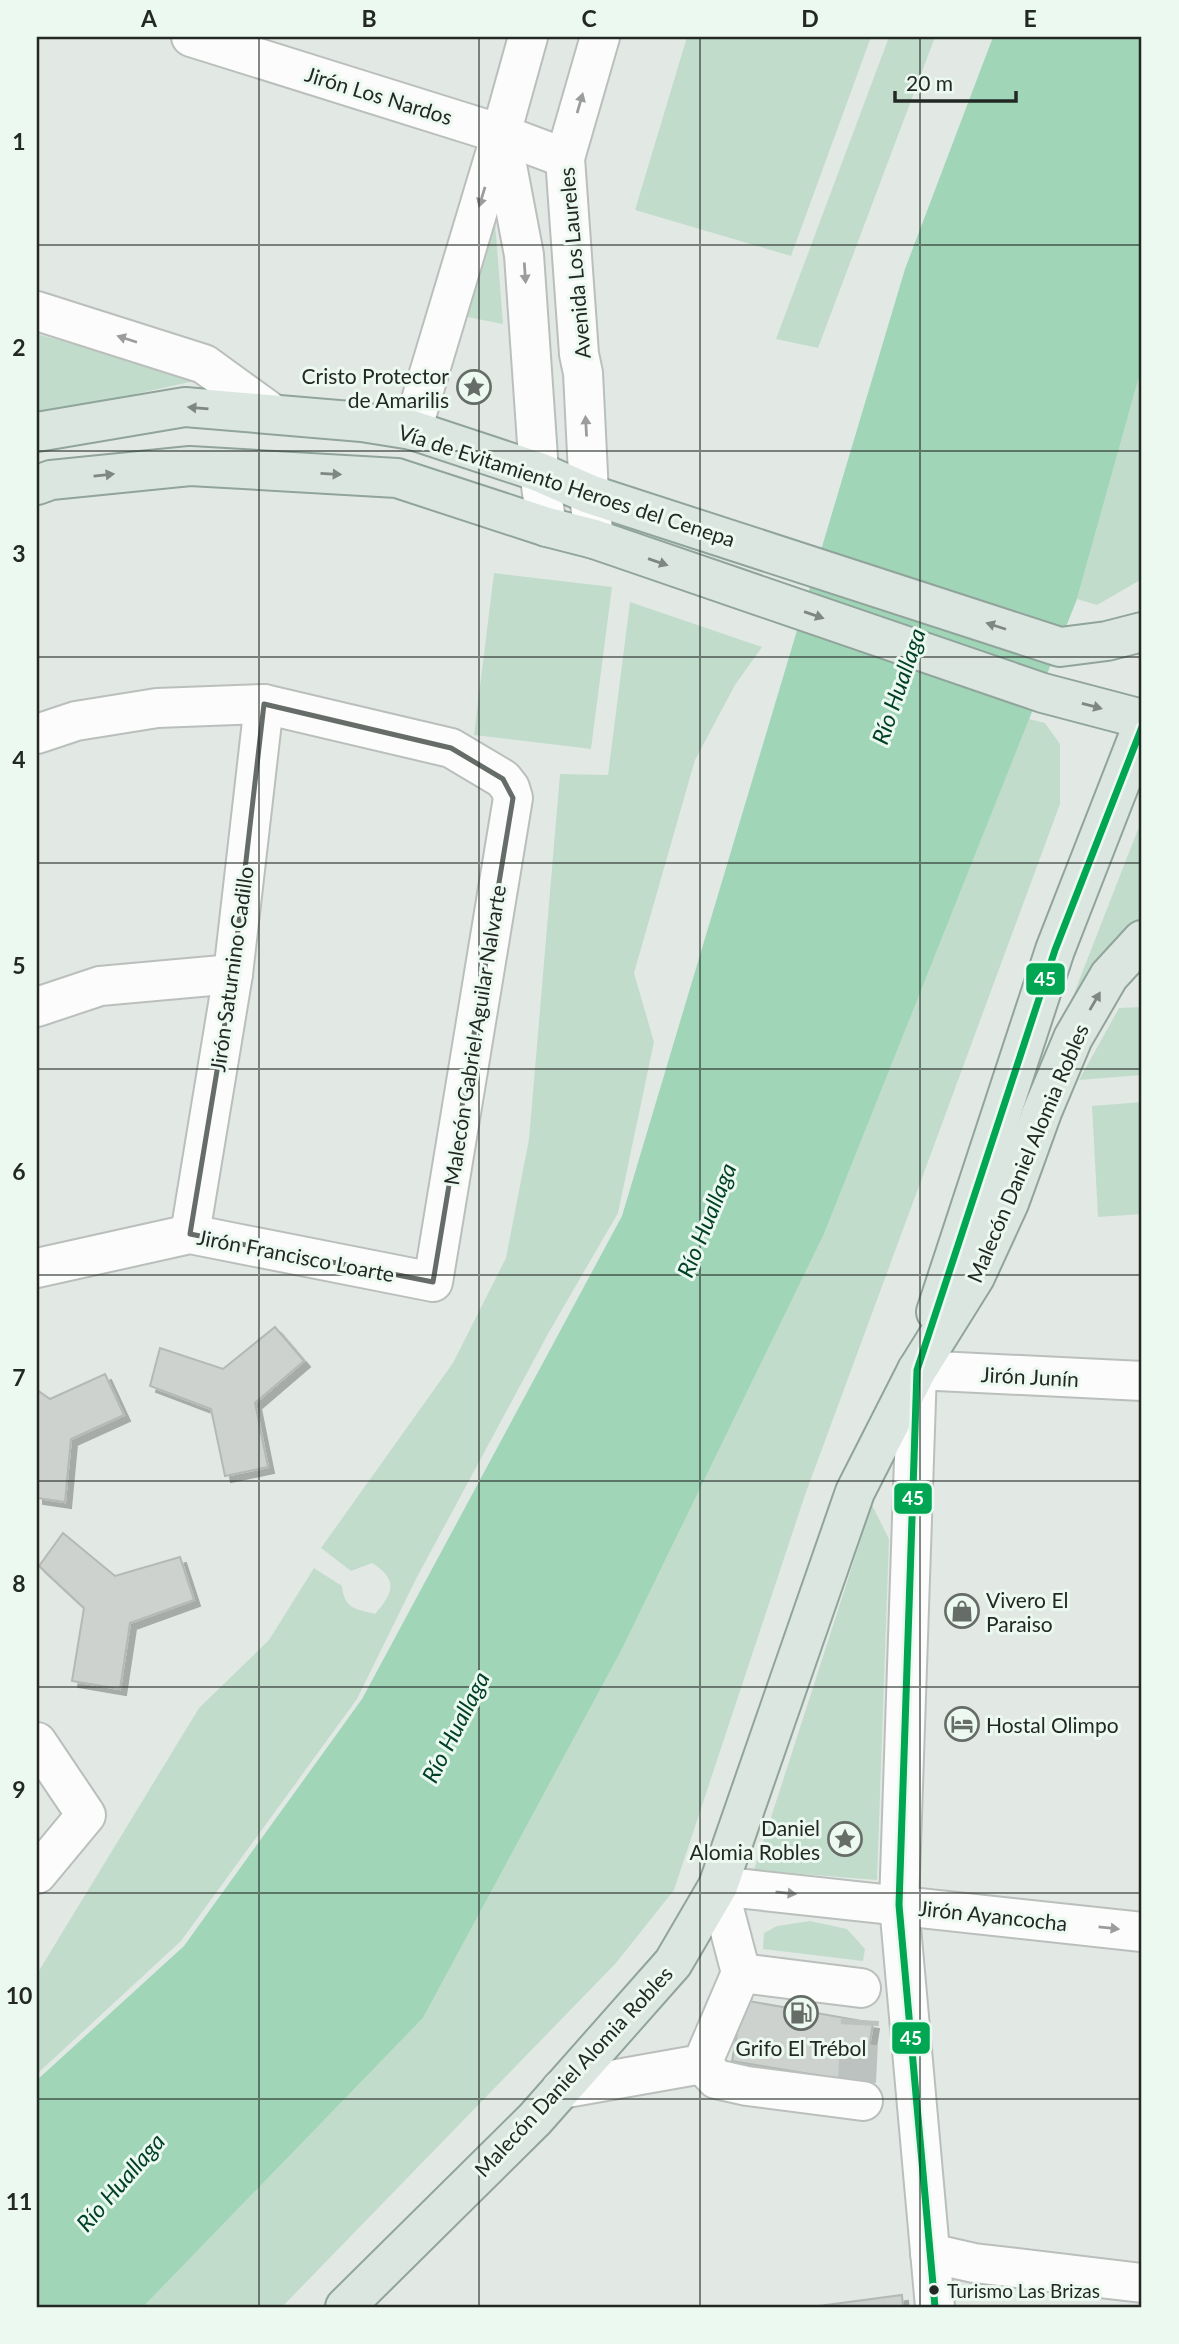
<svg xmlns="http://www.w3.org/2000/svg" width="1179" height="2344" font-family="Lato,sans-serif">
<style>
.green{fill:#c2dccc}
.water{fill:#a0d5b8}
.building{fill:#cdd2cf;stroke:#b4b9b6;stroke-width:2;filter:url(#shadow)}
.lines{fill:none;stroke-linecap:round;stroke-linejoin:round}
.minor-tunnel{stroke:#bcc2bf;stroke-width:38;stroke-dasharray:38 19;stroke-linecap:butt}
.minor-casing{stroke:#babfbc;stroke-width:42}
.major-casing{stroke:#90a49b;stroke-width:42}
.minor{stroke:#fbfcfb;stroke-width:38}
.major{stroke:#dbe6e1;stroke-width:38}
.bus-1-casing{stroke:#ecf9f1;stroke-width:12}
.bus-1{stroke:#00a651;stroke-width:7}
.oneway{fill:#9a9d9b}
.oneway2{fill:#7f8783}
.marked{fill:none;stroke:#666c68;stroke-width:5;stroke-linejoin:round}
.grid{fill:none;stroke:#232825;stroke-width:2;stroke-opacity:0.55}
.bus-dot{fill:#232825;stroke:#ecf9f1;stroke-width:2.5}
.labels{text-anchor:middle;dominant-baseline:central;stroke-width:6;stroke-linejoin:round;paint-order:stroke}
.bus-label{font-size:19px;fill:#232825;stroke:#ecf9f1;text-anchor:start}
.street-label{font-size:21px;fill:#232825;stroke:#ecf9f1}
.poi-label{font-size:21px;fill:#232825;stroke:#ecf9f1;text-anchor:end}
.water-label{font-size:23px;font-style:italic;fill:#014026;stroke:#ecf9f1}
.line-badge{stroke:#ecf9f1;stroke-width:2.5}
.badge-label{font-size:19px;text-anchor:middle;font-weight:bold;fill:#fff}
.neatline{fill:none;stroke:#232825;stroke-width:2.5}
.grid-label{font-size:23px;text-anchor:middle;font-weight:bold;fill:#232825}
</style>
<defs>
<filter id="shadow"><feDropShadow dx="6" dy="6" stdDeviation="0" flood-color="#0004"/></filter>
</defs>
<rect width="100%" height="100%" fill="#e2e9e5"/>
<!-- green -->
<g class="green">
<polygon points="687,37 871,37 791,256 635,210"/>
<polygon points="889,37 935,37 818,348 776,339"/>
<polygon points="495,222 503,324 467,317"/>
<polygon points="37,334 112,355 121,350 203,379 37,416"/>
<polygon points="1142,366 1142,579 1097,605 1077,599"/>
<polygon points="494,573 612,587 591,749 474,735"/>
<path d="M630,602L762,647L735,685L695,760L634,973L654,1042L618,1213L549,1332L416,1579L357,1699L181,1941L37,2074V1974L199,1708L269,1640L314,1568L342,1586C344,1608 355,1609 375,1614C393,1593 399,1580 372,1563L351,1571L321,1548L453,1363L506,1258L529,1139L560,774L608,775Z"/>
<polygon points="1029,719 1045,723 1060,744 1060,804 805,1495 674,1890 616,1963 282,2307 143,2307 423,2018 622,1649 824,1234"/>
<polygon points="1142,819 1142,925 976,1245"/>
<polygon points="1142,1007 1142,1075 1079,1080 1119,1008"/>
<polygon points="1142,1102 1142,1214 1098,1217 1092,1106"/>
<polygon points="872,1505 889,1539 877,1880 754,1870"/>
<polygon points="810,1921 847,1929 865,1949 863,1961 763,1949 764,1933 777,1926"/>
</g>
<!-- water -->
<polygon class="water" points="993,37 1142,37 1142,366 1077,599 824,1234 622,1649 423,2018 143,2307 37,2307 37,2080 184,1946 362,1699 622,1216 905,269"/>
<!-- building -->
<g class="building">
<polygon points="275,1327 304,1361 255,1403 268,1467 225,1476 211,1409 150,1386 160,1348 223,1369"/>
<polygon points="105,1374 124,1415 71,1439 65,1502 37,1498 37,1390 50,1399"/>
<polygon points="63,1533 115,1576 180,1557 194,1600 130,1623 120,1689 72,1681 84,1608 39,1566"/>
<polygon points="743,2000 873,2023 863,2083 732,2061"/>
<polygon points="902,2295 903,2307 811,2307"/>
</g>
<g class="lines">
<!-- minor-tunnel -->
<polyline class="minor-tunnel" points="857,2082 860,2020"/>
<!-- minor casing -->
<g class="minor-casing">
<g id="minor">
<polyline points="191,37 501,134 565,158"/>
<polyline points="502,139 524,255 539,472 547,527"/>
<polyline points="37,311 204,364 273,414"/>
<polyline points="412,430 501,134 528,37"/>
<polyline points="594,539 589,494 583,373 579,354 565,158 600,37"/>
<polyline points="37,734 76,721 157,708 264,704 451,748 503,779 510,788 513,798 433,1282 190,1234 37,1268"/>
<polyline points="37,1007 100,986 233,974"/>
<polyline points="190,1234 233,974 264,704"/>
<polyline points="37,1742 86,1815 37,1874"/>
<polyline points="741,1973 861,1988"/>
<polyline points="702,2064 716,2079 747,2086 863,2101"/>
<polyline points="561,2089 702,2064 741,1973 718,1886 1142,1932"/>
<polyline points="930,2253 974,2263 1142,2283"/>
<polyline points="935,2307 899,1905 917,1370 1142,1381"/>
</g>
</g>
<!-- major casing -->
<g class="major-casing">
<g id="major">
<polyline points="37,432 185,407 362,422 412,430 539,472 589,494 1060,647 1107,641 1142,632"/>
<polyline points="37,485 51,480 190,466 397,478 547,527 594,539 1043,693 1142,719"/>
<polyline points="936,1312 1055,950 1142,727"/>
<polyline points="345,2307 535,2119 673,1963 718,1886 855,1492 917,1370 975,1277 1009,1203 1042,1112 1073,1038 1109,976 1142,940"/>
</g>
</g>
<!-- minor -->
<use href="#minor" class="minor"/>
<!-- major -->
<use href="#major" class="major"/>
<!-- bus-1 casing -->
<g class="bus-1-casing">
<polyline id="bus-1" points="935,2307 899,1905 917,1370 1055,950 1142,727"/>
</g>
<!-- bus-1 -->
<use href="#bus-1" class="bus-1"/>
</g>
<!-- one-way arrows -->
<defs><path id="oneway-solid" d="M-6-.8H1V-3.2L6.5 0L1 3.2V.8H-6Z" transform="scale(1.75)"/></defs>
<g class="oneway">
<use href="#oneway-solid" transform="translate(580 103) rotate(-74)"/>
<use href="#oneway-solid" transform="translate(482 197) rotate(107)"/>
<use href="#oneway-solid" transform="translate(525 273) rotate(86)"/>
<use href="#oneway-solid" transform="translate(127 339) rotate(-162)"/>
<use href="#oneway-solid" transform="translate(586 426) rotate(-93)"/>
<use href="#oneway-solid" transform="translate(786 1893) rotate(6)"/>
<use href="#oneway-solid" transform="translate(1109 1928) rotate(6)"/>
</g>
<g class="oneway2">
<use href="#oneway-solid" transform="translate(198 408) rotate(-175)"/>
<use href="#oneway-solid" transform="translate(331 474) rotate(3)"/>
<use href="#oneway-solid" transform="translate(104 475) rotate(-6)"/>
<use href="#oneway-solid" transform="translate(658 562) rotate(19)"/>
<use href="#oneway-solid" transform="translate(814 615) rotate(19)"/>
<use href="#oneway-solid" transform="translate(996 626) rotate(-162)"/>
<use href="#oneway-solid" transform="translate(1092 706) rotate(15)"/>
<use href="#oneway-solid" transform="translate(1095 1001) rotate(-60)"/>
</g>
<!-- marked area -->
<path class="marked" d="M264,704L451,748L503,779L513,798L433,1282L190,1234L233,974Z"/>
<!-- grid -->
<path class="grid" d="M259,37V2307M479,37V2307M700,37V2307M920,37V2307M37,245H1142M37,451H1142M37,657H1142M37,863H1142M37,1069H1142M37,1275H1142M37,1481H1142M37,1687H1142M37,1893H1142M37,2099H1142"/>
<!-- icons -->
<defs>
<g id="sight-ring" transform="scale(1.75)"><circle r="9.5" fill="#ecf9f1" stroke="#666c68" stroke-width="1.5"/><path d="M0-6L1.8-2.2L6-1.7L2.9 1.2L3.7 5.4L0 3.3L-3.7 5.4L-2.9 1.2L-6-1.7L-1.8-2.2Z" fill="#666c68"/></g>
<g id="shop-ring" transform="scale(1.75)"><circle r="9.5" fill="#ecf9f1" stroke="#666c68" stroke-width="1.5"/><path d="M-5-2.5h2.3a2.7 3.5 0 0 1 5.4 0H5L5.5 6h-11ZM-1.5-2.5h3a1.5 2.3 0 0 0-3 0Z" fill="#666c68"/></g>
<g id="hotel-ring" transform="scale(1.75)"><circle r="9.5" fill="#ecf9f1" stroke="#666c68" stroke-width="1.5"/><path d="M-6-4.5h1.5V1H6V5H4.5V3h-9V5H-6ZM-4 0a1.8 1.8 0 1 1 3.6 0ZM.5 0V-2.5h3Q6-2.5 6 0Z" fill="#666c68"/></g>
<g id="fuel-ring" transform="scale(1.75)"><circle r="9.5" fill="#ecf9f1" stroke="#666c68" stroke-width="1.5"/><path d="M-5.5-6h7V0h2V4h1.3V-2.5L3-4.5l.8-.8L6-3V5H2.5V1h-1V6h-7ZM-4.2-4.7v3.2H.2V-4.7Z" fill="#666c68"/></g>
</defs>
<g fill-rule="evenodd">
<use href="#sight-ring" x="474" y="387"/>
<use href="#shop-ring" x="962" y="1611"/>
<use href="#hotel-ring" x="962" y="1724"/>
<use href="#sight-ring" x="845" y="1839"/>
<use href="#fuel-ring" x="801" y="2013"/>
</g>
<!-- markers -->
<circle class="bus-dot" cx="934" cy="2290" r="6"/>
<g class="labels">
<!-- bus labels -->
<g class="bus-label">
<text x="947" y="2290">Turismo Las Brizas</text>
</g>
<!-- street labels -->
<g class="street-label">
<text transform="translate(379 95) rotate(17)">Jirón Los Nardos</text>
<text transform="translate(574 263) rotate(-95)">Avenida Los Laureles</text>
<text transform="translate(567 485) rotate(18)">Vía de Evitamiento Heroes del Cenepa</text>
<text transform="translate(231 969) rotate(-82)">Jirón Saturnino Cadillo</text>
<text transform="translate(474 1035) rotate(-81)">Malecón Gabriel Aguilar Nalvarte</text>
<text transform="translate(1027 1153) rotate(-67)">Malecón Daniel Alomia Robles</text>
<text transform="translate(296 1255) rotate(11)">Jirón Francisco Loarte</text>
<text transform="translate(1030 1376) rotate(3)">Jirón Junín</text>
<text transform="translate(993 1915) rotate(6)">Jirón Ayancocha</text>
<text transform="translate(573 2071) rotate(-47)">Malecón Daniel Alomia Robles</text>
</g>
<!-- poi labels -->
<g class="poi-label">
<text x="449" y="375">Cristo Protector<tspan x="449" dy="24">de Amarilis</tspan></text>
<text x="986" y="1599" text-anchor="start">Vivero El<tspan x="986" dy="24">Paraiso</tspan></text>
<text x="986" y="1724" text-anchor="start">Hostal Olimpo</text>
<text x="820" y="1827">Daniel<tspan x="820" dy="24">Alomia Robles</tspan></text>
<text x="801" y="2047" text-anchor="middle">Grifo El Trébol</text>
</g>
<!-- water labels -->
<g class="water-label">
<text transform="translate(898 686) rotate(-71)">Río Huallaga</text>
<text transform="translate(706 1220) rotate(-68)">Río Huallaga</text>
<text transform="translate(455 1727) rotate(-63)">Río Huallaga</text>
<text transform="translate(120 2182) rotate(-49)">Río Huallaga</text>
</g>
</g>
<g class="line-badge">
<rect x="1025" y="962" width="41" height="34" rx="7" fill="#00a651"/>
<rect x="893" y="1482" width="40" height="33" rx="7" fill="#00a651"/>
<rect x="891" y="2021" width="40" height="34" rx="7" fill="#00a651"/>
</g>
<g class="badge-label">
<text x="1045" y="986">45</text>
<text x="913" y="1505">45</text>
<text x="911" y="2045">45</text>
</g>
<!-- border -->
<rect width="1179" height="2344" fill="none" stroke="#ecf9f1" stroke-width="77"/>
<!-- scale -->
<path d="M895 91v10h121v-10" fill="none" stroke="#232825" stroke-width="3.5"/>
<text x="906" y="91" font-size="21" fill="#232825" stroke="#ecf9f1" stroke-width="5" paint-order="stroke">20 m</text>
<rect x="38" y="38" width="1102" height="2268" class="neatline"/>
<g class="grid-label">
<text x="149" y="27">A</text>
<text x="369" y="27">B</text>
<text x="589" y="27">C</text>
<text x="810" y="27">D</text>
<text x="1030" y="27">E</text>
<text x="19" y="150">1</text>
<text x="19" y="356">2</text>
<text x="19" y="562">3</text>
<text x="19" y="768">4</text>
<text x="19" y="974">5</text>
<text x="19" y="1180">6</text>
<text x="19" y="1386">7</text>
<text x="19" y="1592">8</text>
<text x="19" y="1798">9</text>
<text x="19" y="2004">10</text>
<text x="19" y="2210">11</text>
</g>
</svg>
